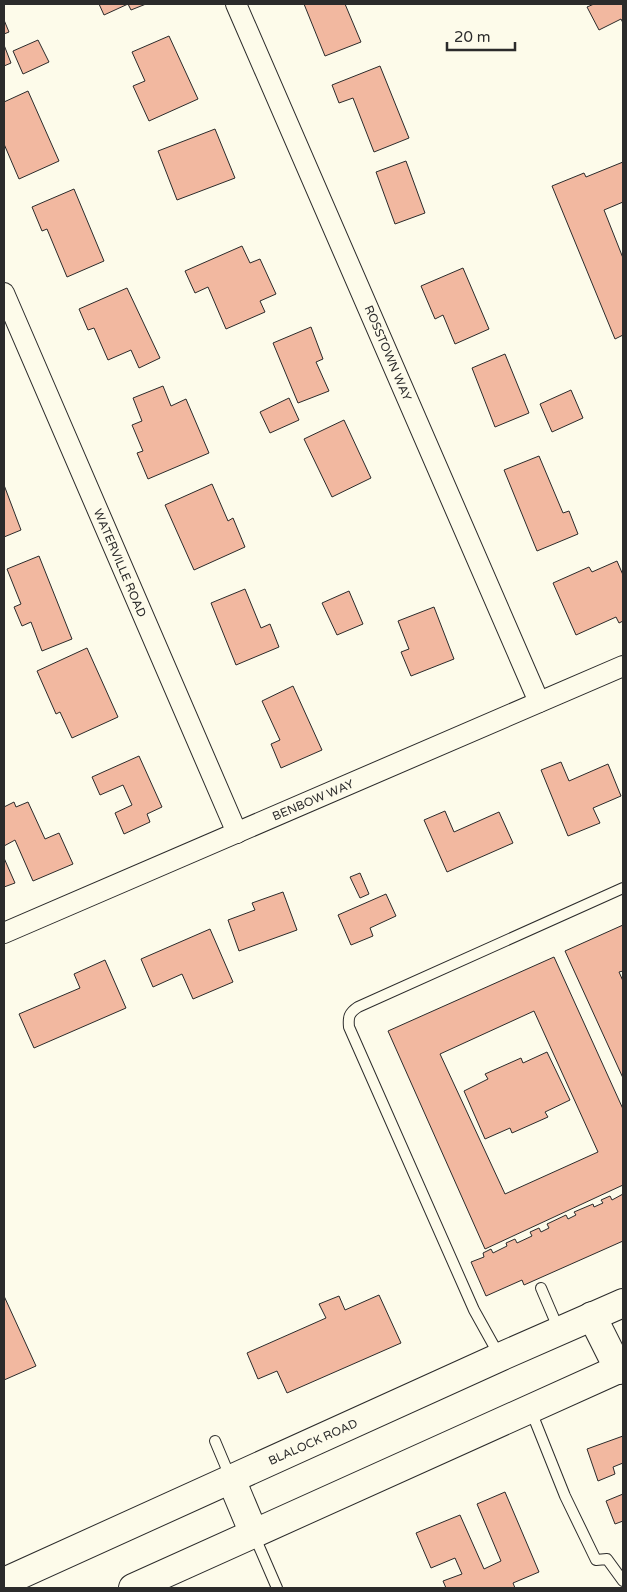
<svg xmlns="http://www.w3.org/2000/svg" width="627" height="1592" font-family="'Varela Round',sans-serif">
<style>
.building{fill:#f2b8a0;stroke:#2b2b2b;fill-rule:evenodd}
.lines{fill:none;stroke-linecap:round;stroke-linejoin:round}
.lane-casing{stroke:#2b2b2b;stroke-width:12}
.street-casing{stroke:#2b2b2b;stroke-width:22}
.secondary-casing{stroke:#2b2b2b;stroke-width:30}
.lane{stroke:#fdfbea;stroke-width:10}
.street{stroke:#fdfbea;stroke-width:20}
.secondary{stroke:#fdfbea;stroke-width:28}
.labels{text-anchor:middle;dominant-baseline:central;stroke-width:4;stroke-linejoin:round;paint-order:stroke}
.street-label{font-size:12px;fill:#2b2b2b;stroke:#fdfbea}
</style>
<rect width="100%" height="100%" fill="#fdfbea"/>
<!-- building -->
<g class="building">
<polygon points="99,4 146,4 131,10 128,4 104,15"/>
<polygon points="304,4 345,4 361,42 325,56"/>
<polygon points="594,4 623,4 623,23 621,19 599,30 587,7"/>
<polygon points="4,20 9,32 4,34"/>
<polygon points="169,36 198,99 149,121 133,86 145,81 132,52"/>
<polygon points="38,40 49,62 23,74 13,51"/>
<polygon points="4,45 11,63 4,66"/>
<polygon points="380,66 409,138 374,152 353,98 339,103 332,85"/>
<polygon points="28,91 59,161 19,179 4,144 4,102"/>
<polygon points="215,129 235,178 177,200 158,151"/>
<polygon points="406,161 425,213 395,224 376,172"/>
<polygon points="623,162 623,202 604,210 623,258 623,335 615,339 552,186 584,173 586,177"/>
<polygon points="74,189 104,261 67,277 47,229 42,231 32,207"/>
<polygon points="242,246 250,263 260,259 276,294 260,301 265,312 226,329 208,287 195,293 185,271"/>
<polygon points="463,268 489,329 455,344 443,315 435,319 421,286"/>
<polygon points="127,288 160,358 139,368 131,350 108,360 94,328 88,330 79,309"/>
<polygon points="311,327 323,359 316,362 329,391 298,403 273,343"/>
<polygon points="505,354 529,413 495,427 472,368"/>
<polygon points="163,386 171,406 186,399 209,453 148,479 137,453 143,451 132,425 142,421 133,398"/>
<polygon points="571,390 583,418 552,432 540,404"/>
<polygon points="289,398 299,420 270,433 260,412"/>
<polygon points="344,420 371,478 332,497 304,439"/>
<polygon points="539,456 563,513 569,511 578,534 537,551 504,470"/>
<polygon points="212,484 228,521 233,518 245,547 194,570 165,505"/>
<polygon points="4,485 21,530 4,537"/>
<polygon points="39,556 72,639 42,651 31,622 22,626 14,607 21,604 7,569"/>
<polygon points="617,561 623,575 623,621 619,623 616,617 576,635 553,583 589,567 592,572"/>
<polygon points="245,589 261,628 270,624 279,647 236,665 211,603"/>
<polygon points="349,591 363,624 337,635 322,603"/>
<polygon points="434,607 454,659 411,676 401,652 409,649 398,621"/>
<polygon points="87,648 118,717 72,738 60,712 56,714 37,671"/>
<polygon points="293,686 322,750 281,768 271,744 280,740 262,701"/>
<polygon points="139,756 162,807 147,814 150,822 124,834 115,813 132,805 123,785 100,795 92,777"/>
<polygon points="561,762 569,781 608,764 621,796 593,808 600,823 568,836 541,770"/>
<polygon points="14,802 16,807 28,802 45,839 59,833 73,864 33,881 15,840 4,846 4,807"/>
<polygon points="445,811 454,832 499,812 513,843 447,872 424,820"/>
<polygon points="4,858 15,883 4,887"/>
<polygon points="360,873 369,894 360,898 350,877"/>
<polygon points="283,892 297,930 239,951 228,920 255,910 252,903"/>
<polygon points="386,894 396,916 370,928 373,936 351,945 338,915"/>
<polygon points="623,925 623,971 619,972 623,981 623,1078 565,951"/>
<polygon points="210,929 233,982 193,999 182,974 153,987 141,959"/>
<path d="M554,957L623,1109V1185L485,1249L388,1031ZM534,1011L598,1152L505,1194L440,1054Z"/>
<polygon points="105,960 126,1008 34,1048 19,1014 80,988 74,974"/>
<polygon points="547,1052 570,1100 545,1112 548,1117 512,1133 510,1128 485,1139 464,1091 488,1079 485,1074 521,1058 523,1063"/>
<polygon points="623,1194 623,1241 524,1285 522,1280 486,1296 471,1262 484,1257 483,1253 491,1249 493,1253 507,1246 506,1243 515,1239 517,1243 532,1236 530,1232 539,1228 541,1232 549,1228 547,1224 566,1215 568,1219 576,1215 574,1212 593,1204 594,1207 603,1203 601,1200 610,1196 612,1200"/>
<polygon points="379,1295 401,1343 287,1393 277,1371 258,1379 247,1353 326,1318 319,1304 339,1296 345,1310"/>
<polygon points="4,1296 36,1366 4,1380"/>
<polygon points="623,1436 623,1463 613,1467 615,1474 598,1481 587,1449"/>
<polygon points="505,1492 539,1572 513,1583 515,1588 446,1588 443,1581 462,1574 455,1558 431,1568 416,1533 460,1515 484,1569 501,1561 477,1504"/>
<polygon points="623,1494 623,1521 615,1524 606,1501"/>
</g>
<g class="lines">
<!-- lane casing -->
<g class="lane-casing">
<g id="lane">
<polyline points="541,1288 559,1330"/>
<path d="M499,1355L474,1310L349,1027C348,1017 349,1013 358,1007L623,888"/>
<polyline points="531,1411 565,1496 596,1560 607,1559 623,1581"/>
<polyline points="215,1441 231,1479"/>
<polyline points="254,1535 277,1588"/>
</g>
</g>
<!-- street casing -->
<g class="street-casing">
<g id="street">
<polyline points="236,4 539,702"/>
<polyline points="4,293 237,833"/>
<polyline points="4,933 623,666"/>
</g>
</g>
<!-- secondary casing -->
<g class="secondary-casing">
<g id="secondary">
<polyline points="592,1316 619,1370"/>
<polyline points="231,1479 254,1534"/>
<polyline points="4,1582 500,1357 623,1303"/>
<polyline points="133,1588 623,1367"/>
</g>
</g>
<!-- lane -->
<use href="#lane" class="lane"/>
<!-- street -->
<use href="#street" class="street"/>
<!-- secondary -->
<use href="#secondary" class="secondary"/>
</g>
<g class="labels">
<!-- street labels -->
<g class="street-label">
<text transform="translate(388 353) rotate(67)">ROSSTOWN WAY</text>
<text transform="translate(120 563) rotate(67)">WATERVILLE ROAD</text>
<text transform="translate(313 800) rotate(-23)">BENBOW WAY</text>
<text transform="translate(313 1442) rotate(-24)">BLALOCK ROAD</text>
</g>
</g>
<!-- border -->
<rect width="627" height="1592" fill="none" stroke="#2b2b2b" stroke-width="10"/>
<!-- scale -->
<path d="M447 42v8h68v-8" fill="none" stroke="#2b2b2b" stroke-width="2.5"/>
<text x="454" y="42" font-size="15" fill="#2b2b2b" stroke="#fdfbea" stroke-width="4" paint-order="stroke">20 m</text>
</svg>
